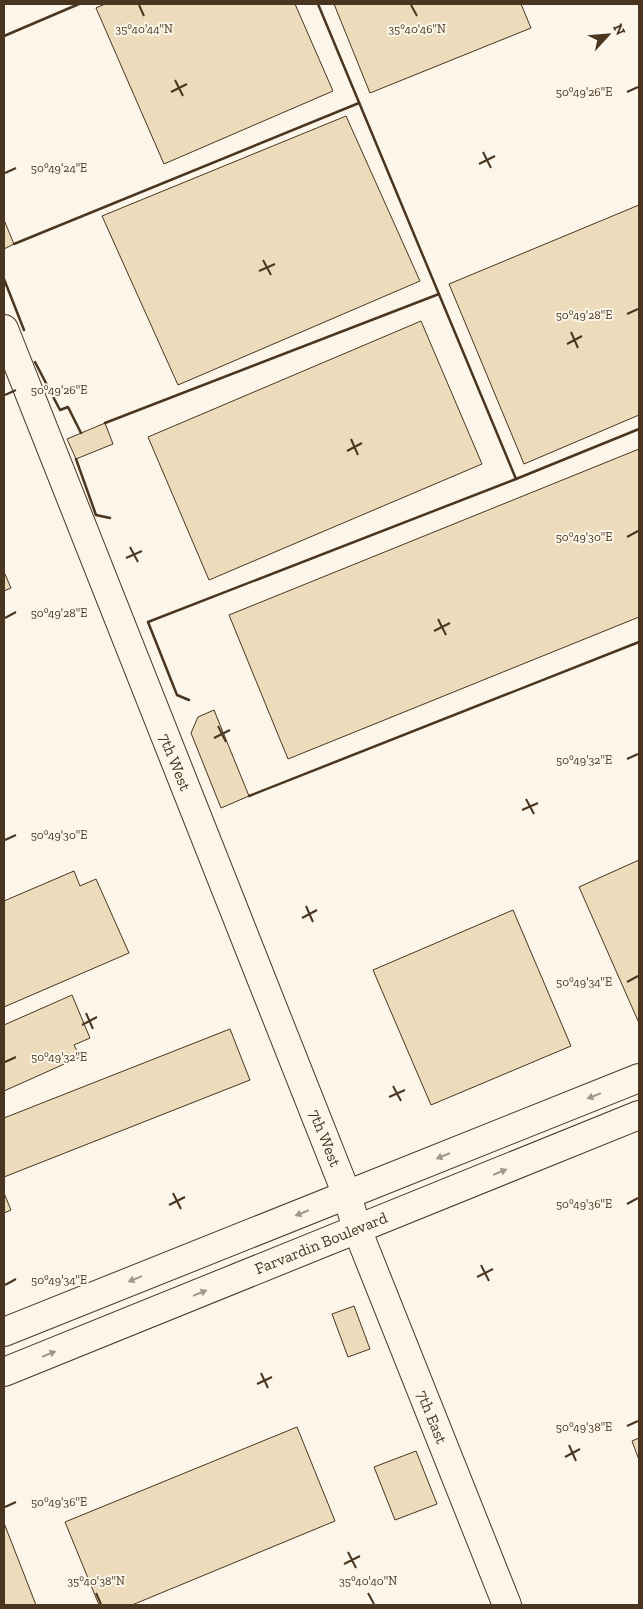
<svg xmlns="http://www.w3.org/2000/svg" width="643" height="1609" font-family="'Zilla Slab',serif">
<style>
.building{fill:#ecdcbc;stroke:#4a3520}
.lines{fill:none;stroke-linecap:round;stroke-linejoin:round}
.minor-casing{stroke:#4a3520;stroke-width:30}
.minor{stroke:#fbf6e9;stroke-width:28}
.wall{stroke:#4a3520;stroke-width:2.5}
.oneway{fill:#a29684}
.ticks{fill:none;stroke:#4a3520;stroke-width:2}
.labels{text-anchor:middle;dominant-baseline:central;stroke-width:4;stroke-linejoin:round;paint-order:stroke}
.street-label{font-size:16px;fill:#4a3520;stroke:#fbf6e9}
.ticks-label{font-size:12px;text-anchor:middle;fill:#4a3520;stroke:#fbf6e9;stroke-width:4;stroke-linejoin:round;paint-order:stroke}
</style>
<rect width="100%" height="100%" fill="#fbf6e9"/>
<!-- building -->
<g class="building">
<polygon points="105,4 295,4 333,91 164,164 96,8"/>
<polygon points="334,4 521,4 531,28 370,93"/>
<polygon points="346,116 420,281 178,385 102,216"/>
<polygon points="639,205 639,415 524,464 449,284"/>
<polygon points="4,220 14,244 4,249"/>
<polygon points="421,321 482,464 209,580 148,437"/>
<polygon points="105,423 113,444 76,459 67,439"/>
<polygon points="639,449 639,617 288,759 229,615"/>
<polygon points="4,572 11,588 4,591"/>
<polygon points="214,710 249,796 221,808 191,733 198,717"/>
<polygon points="639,860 639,1023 579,887"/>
<polygon points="74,871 80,886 96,879 129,953 4,1007 4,901"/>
<polygon points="513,910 571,1046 431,1105 373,970"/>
<polygon points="72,995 90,1038 74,1045 80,1057 4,1091 4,1025"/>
<polygon points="230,1029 250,1080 4,1177 4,1118"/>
<polygon points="4,1193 11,1210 4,1213"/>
<polygon points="354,1306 370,1349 348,1357 332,1314"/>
<polygon points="297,1427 335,1521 132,1605 99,1605 65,1522"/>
<polygon points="639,1438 639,1460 632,1441"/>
<polygon points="416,1451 437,1504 395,1520 374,1467"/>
<polygon points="4,1523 36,1605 4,1605"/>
</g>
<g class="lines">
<!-- minor casing -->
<g class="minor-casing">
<g id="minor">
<polyline points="4,329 347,1195 357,1229 507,1605"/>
<polyline points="4,1332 639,1078"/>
<polyline points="4,1372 639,1115"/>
</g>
</g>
<!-- minor -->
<use href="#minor" class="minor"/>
<!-- wall -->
<g class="wall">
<polyline points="318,4 516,479 639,429"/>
<polyline points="4,36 79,4"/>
<polyline points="14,244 359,103"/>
<polyline points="4,279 24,330"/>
<polyline points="35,362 60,410 68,407 81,433"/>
<polyline points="105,423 439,294"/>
<polyline points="76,459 96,515 110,518"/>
<polyline points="189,700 177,695 148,622 516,479"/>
<polyline points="249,796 639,642"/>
</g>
</g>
<!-- one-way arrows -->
<defs><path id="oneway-solid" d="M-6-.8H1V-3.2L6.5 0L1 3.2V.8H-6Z" transform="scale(1.25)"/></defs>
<g class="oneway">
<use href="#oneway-solid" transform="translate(594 1096) rotate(158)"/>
<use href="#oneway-solid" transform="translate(443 1156) rotate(158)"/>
<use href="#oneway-solid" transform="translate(500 1172) rotate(-22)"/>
<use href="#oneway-solid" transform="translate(302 1213) rotate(158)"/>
<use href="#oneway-solid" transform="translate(135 1279) rotate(158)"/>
<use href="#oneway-solid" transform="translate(200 1293) rotate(-22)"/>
<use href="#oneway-solid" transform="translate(49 1354) rotate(-22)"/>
</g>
<!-- ticks -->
<path class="ticks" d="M139,5L144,16M411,5L417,16M175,80L183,96M171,92L187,84M627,92L638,87M483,152L491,168M479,164L495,156M5,173L16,168M263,260L271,275M259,271L275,264M627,314L638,309M571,332L578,348M567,344L582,336M5,395L16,390M351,439L358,455M347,451L362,443M627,537L638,531M130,547L138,562M126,558L142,551M5,618L16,612M438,619L446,635M434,631L450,623M218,726L226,742M214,738L230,730M627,759L638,754M526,799L534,814M522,810L538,803M5,840L16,835M306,906L313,922M302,918L317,910M627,982L638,976M86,1013L93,1029M82,1025L97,1017M5,1062L16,1057M393,1086L401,1101M389,1097L405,1090M173,1193L181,1209M627,1204L638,1198M169,1205L185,1197M481,1265L489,1281M477,1277L493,1269M5,1285L16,1279M261,1373L268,1388M257,1384L272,1377M627,1426L638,1421M569,1445L576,1461M565,1457L580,1449M5,1507L16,1502M348,1552L356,1568M344,1564L360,1556M96,1593L101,1604M368,1593L374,1604"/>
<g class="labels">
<!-- street labels -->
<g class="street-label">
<text transform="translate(175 762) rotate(68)">7th West</text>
<text transform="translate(325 1138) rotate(68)">7th West</text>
<text transform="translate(321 1243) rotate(-22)">Farvardin Boulevard</text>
<text transform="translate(432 1417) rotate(68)">7th East</text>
</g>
</g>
<g class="ticks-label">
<text x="144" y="33">35°40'44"N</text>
<text x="417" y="33">35°40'46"N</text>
<text x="584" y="96">50°49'26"E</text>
<text x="59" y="172">50°49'24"E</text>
<text x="584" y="319">50°49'28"E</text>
<text x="59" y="394">50°49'26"E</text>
<text x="584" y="541">50°49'30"E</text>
<text x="59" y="617">50°49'28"E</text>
<text x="584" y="764">50°49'32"E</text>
<text x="59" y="839">50°49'30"E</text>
<text x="584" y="986">50°49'34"E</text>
<text x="59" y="1061">50°49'32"E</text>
<text x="584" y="1208">50°49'36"E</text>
<text x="59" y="1284">50°49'34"E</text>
<text x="584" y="1431">50°49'38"E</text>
<text x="59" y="1506">50°49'36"E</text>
<text x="96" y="1585">35°40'38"N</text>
<text x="368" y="1585">35°40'40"N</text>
</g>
<!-- border -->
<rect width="643" height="1609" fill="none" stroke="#4a3520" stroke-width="10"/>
<!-- north arrow -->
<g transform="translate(608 35) rotate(64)" stroke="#fbf6e9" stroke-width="4" paint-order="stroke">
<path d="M0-4L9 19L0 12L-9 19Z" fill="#4a3520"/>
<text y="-8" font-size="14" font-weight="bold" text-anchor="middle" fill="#4a3520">N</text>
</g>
</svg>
